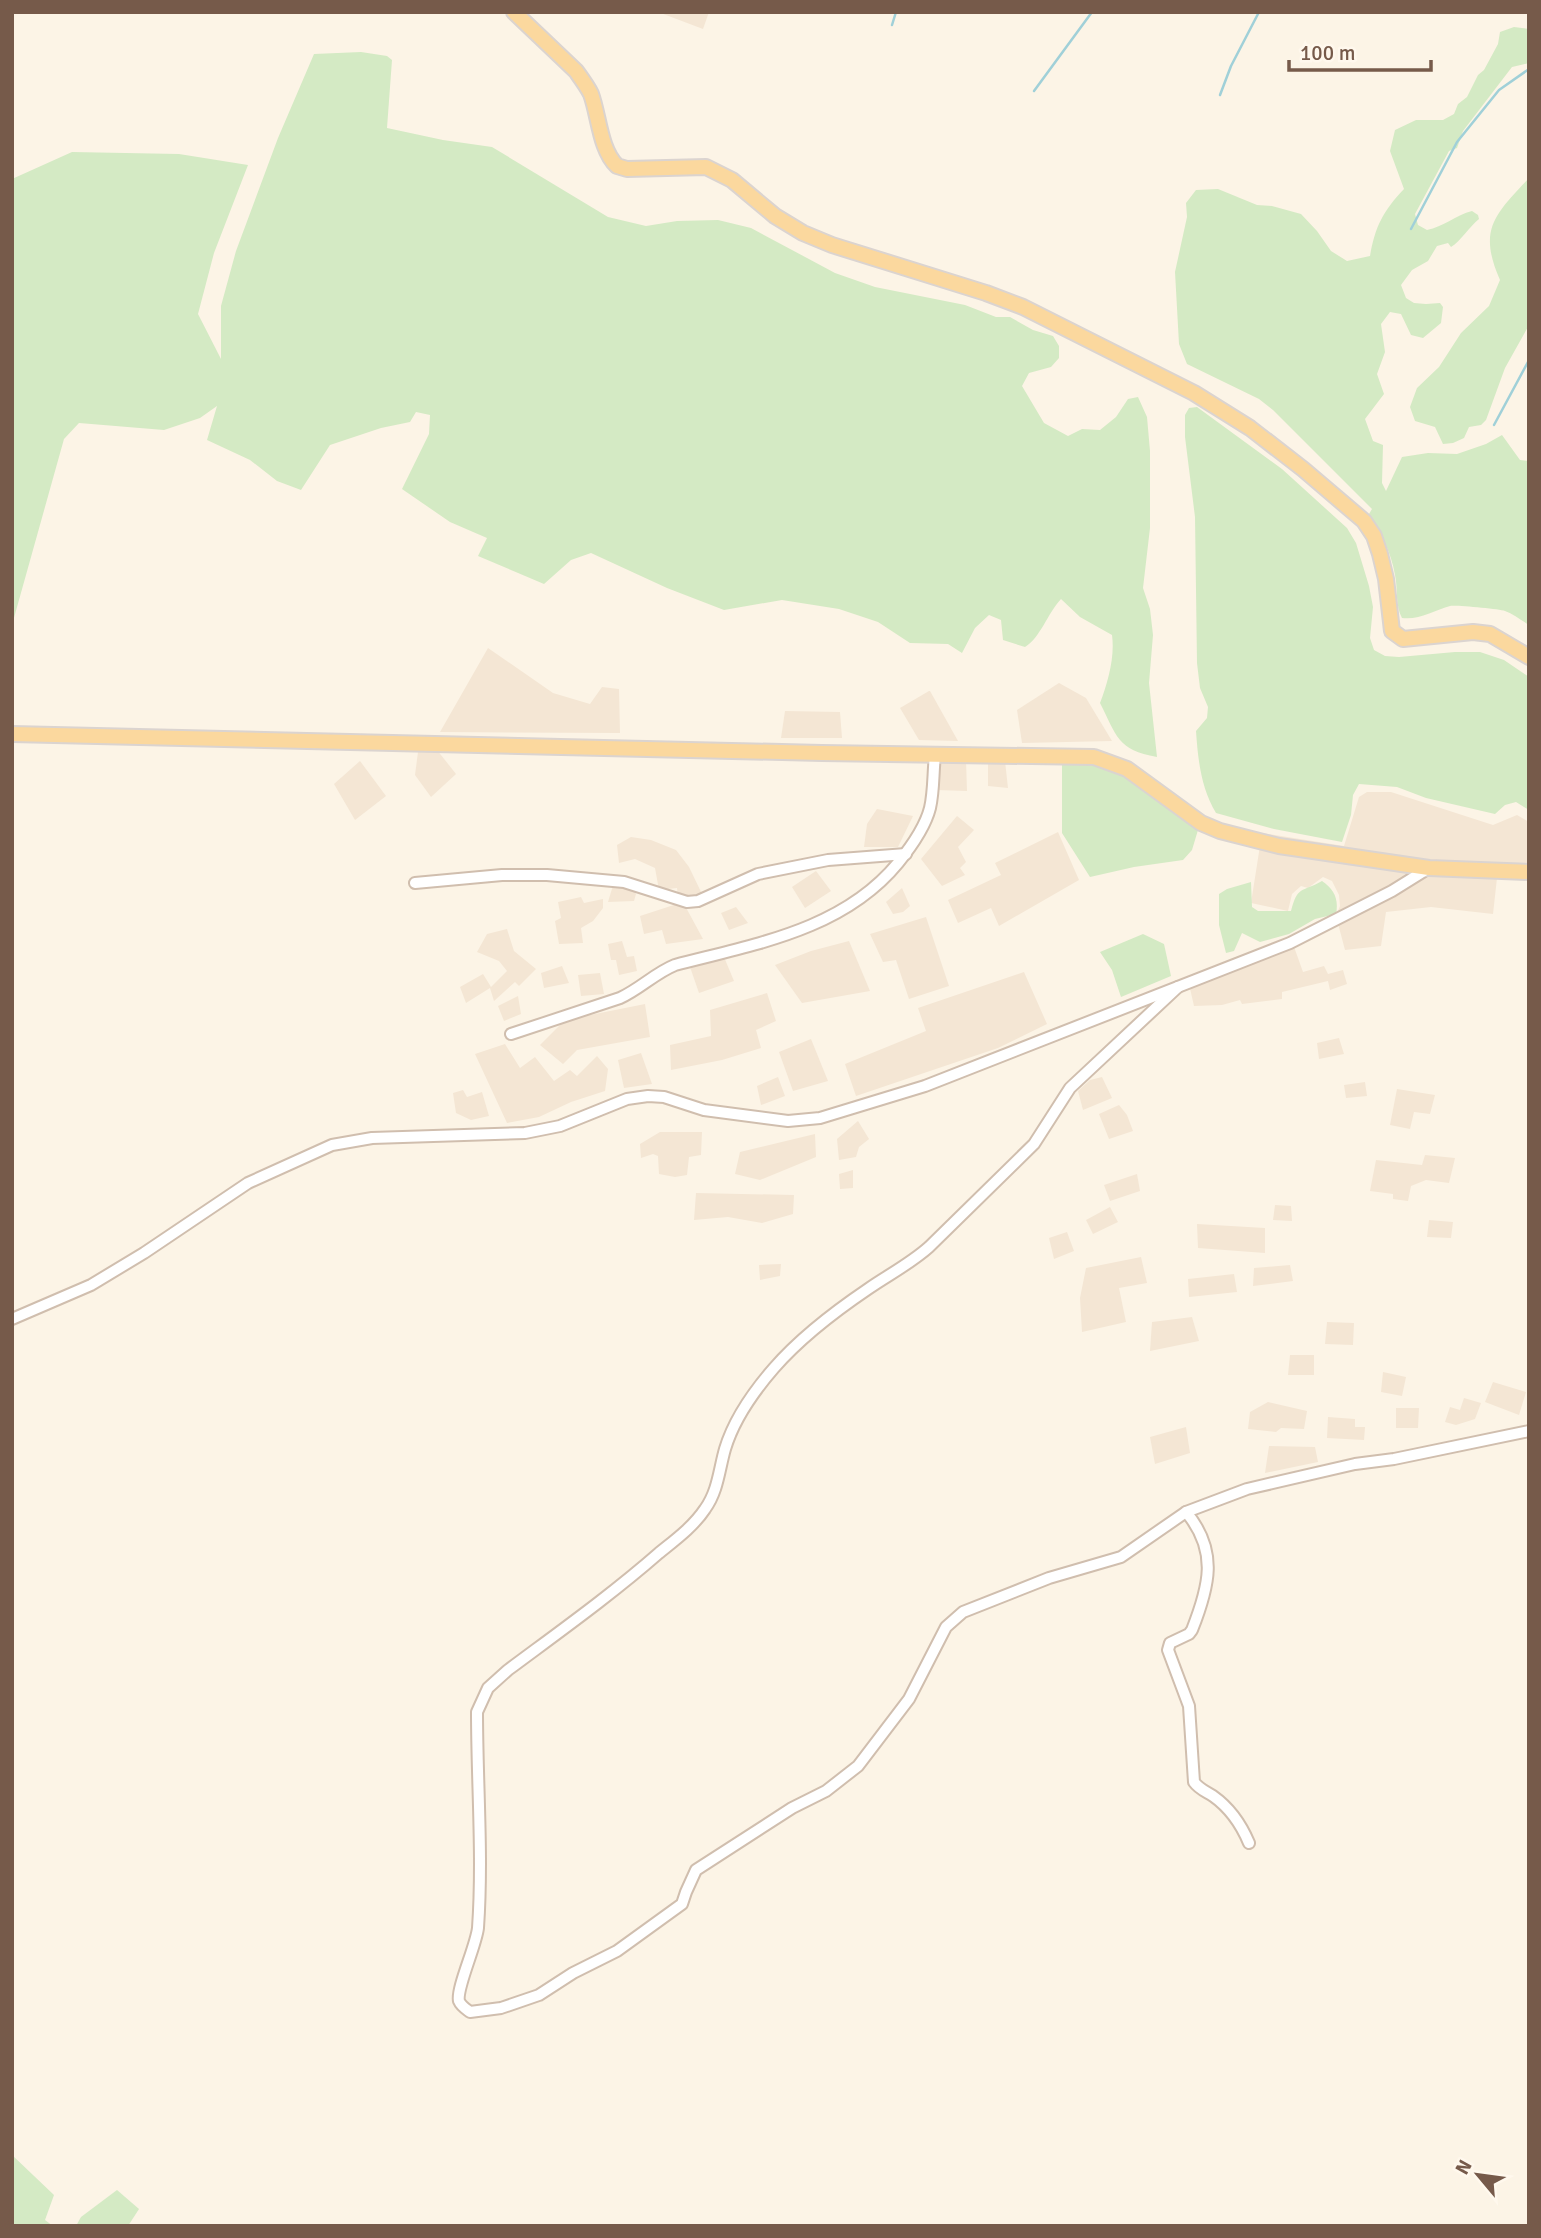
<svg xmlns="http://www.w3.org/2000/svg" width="1541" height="2238" font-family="Signika,sans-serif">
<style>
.residential{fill:#f4e6d4}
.green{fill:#d4eac4}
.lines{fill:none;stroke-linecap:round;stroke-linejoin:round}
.stream{stroke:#a0d0d8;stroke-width:2.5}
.minor-casing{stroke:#d0beae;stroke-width:14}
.major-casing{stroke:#dbd4d0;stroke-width:18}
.minor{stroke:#fff;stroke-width:10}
.major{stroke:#fbd89e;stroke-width:14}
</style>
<rect width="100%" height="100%" fill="#fcf4e6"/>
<!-- residential -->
<g class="residential">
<polygon points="658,12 709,12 703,29"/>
<polygon points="488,648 553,693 590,704 602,687 619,689 620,733 440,732"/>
<polygon points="1059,683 1086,698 1112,741 1022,743 1017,710"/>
<polygon points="929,691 930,691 958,741 919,740 900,708"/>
<polygon points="785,711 840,712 842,738 781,738"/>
<polygon points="437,750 456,774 431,797 415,775 418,752"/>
<polygon points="938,759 966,760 967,791 936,790"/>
<polygon points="360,761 386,796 355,820 334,784"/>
<polygon points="1005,761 1008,788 988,786 988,763"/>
<polygon points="1367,792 1391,792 1493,825 1517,815 1529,822 1529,878 1497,878 1493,914 1431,907 1386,912 1381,946 1345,950 1336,916 1340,906 1339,895 1332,881 1323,877 1308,888 1301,886 1292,894 1288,911 1251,903 1262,833 1344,846 1359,797"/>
<polygon points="877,809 913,816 898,847 864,847 867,824"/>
<polygon points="957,816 974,830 958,847 966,862 960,868 965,875 942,886 921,859"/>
<polygon points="1058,832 1079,880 999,926 991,908 958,923 948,900 1001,875 995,863"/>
<polygon points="631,837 651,840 676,850 689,867 703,896 678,897 677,888 659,890 655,868 635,859 619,863 617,845"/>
<polygon points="816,871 831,891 805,908 792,887"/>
<polygon points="614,882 632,887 636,894 634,901 608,902"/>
<polygon points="902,888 910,906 903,912 893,914 886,902"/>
<polygon points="581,897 584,903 603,899 603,908 593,921 581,928 583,943 559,944 555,921 561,918 558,902"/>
<polygon points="683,902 703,939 666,944 662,930 644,934 640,916"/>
<polygon points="736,907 748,923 729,930 721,913"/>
<polygon points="926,917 949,986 909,999 896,960 883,962 870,934"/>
<polygon points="507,929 514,951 536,969 519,986 515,982 494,1001 490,988 466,1003 460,987 483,974 491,987 507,971 499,961 477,952 487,934"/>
<polygon points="622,941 627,957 634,956 637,971 619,975 616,960 611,960 608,944"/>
<polygon points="849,941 870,991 802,1003 775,965 811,951"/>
<polygon points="1293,944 1303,972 1324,966 1328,974 1343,970 1347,984 1330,990 1328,981 1282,992 1282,999 1242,1004 1240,1000 1222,1005 1194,1006 1189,984"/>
<polygon points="724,957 734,981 699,993 690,967"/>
<polygon points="562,966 569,983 544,988 541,973"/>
<polygon points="1024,972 1047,1024 998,1048 856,1096 845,1064 926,1031 918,1008"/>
<polygon points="600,973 604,994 581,996 578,975"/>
<polygon points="767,993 776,1021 756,1030 761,1048 722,1060 671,1070 670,1045 711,1036 710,1010"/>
<polygon points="518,996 521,1014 504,1021 498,1006"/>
<polygon points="645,1004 650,1037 577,1050 563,1064 540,1045 565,1020"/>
<polygon points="1339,1038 1344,1054 1319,1059 1317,1043"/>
<polygon points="811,1039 828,1081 793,1091 779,1052"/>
<polygon points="505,1044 520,1068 535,1057 554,1081 570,1070 577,1076 597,1056 608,1069 605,1091 571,1102 539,1117 507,1123 475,1054"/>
<polygon points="641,1053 652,1084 624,1088 618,1060"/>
<polygon points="778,1077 785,1096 761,1105 757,1086"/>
<polygon points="1102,1077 1112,1098 1083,1110 1078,1091 1090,1080"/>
<polygon points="1365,1082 1367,1096 1346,1098 1344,1085"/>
<polygon points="1397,1089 1435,1095 1430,1114 1414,1112 1410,1129 1390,1125"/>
<polygon points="463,1090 467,1097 482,1092 489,1116 471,1120 456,1113 453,1093"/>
<polygon points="1119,1105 1127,1115 1133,1131 1109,1139 1099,1114"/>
<polygon points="858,1121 869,1139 859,1147 856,1157 839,1160 837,1139"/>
<polygon points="660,1132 702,1132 701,1155 689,1157 687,1175 675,1177 659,1174 658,1156 653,1154 641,1158 640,1144"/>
<polygon points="815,1134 816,1157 760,1180 735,1174 740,1152"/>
<polygon points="1425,1155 1455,1158 1449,1183 1426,1180 1411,1186 1408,1201 1393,1199 1393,1194 1370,1191 1376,1160 1422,1165"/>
<polygon points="853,1170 853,1188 840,1189 839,1174"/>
<polygon points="1137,1174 1140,1191 1110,1201 1104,1185"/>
<polygon points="696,1193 794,1195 793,1214 762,1223 728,1217 694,1220"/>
<polygon points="1275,1205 1291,1206 1292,1221 1273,1220"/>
<polygon points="1110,1207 1118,1222 1093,1234 1086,1220"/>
<polygon points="1429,1220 1453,1222 1451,1238 1427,1237"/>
<polygon points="1197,1224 1265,1228 1265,1253 1198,1248"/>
<polygon points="1067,1232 1074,1251 1054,1259 1049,1238"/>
<polygon points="1141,1257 1147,1283 1119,1288 1126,1322 1082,1332 1080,1298 1086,1268"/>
<polygon points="781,1264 780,1276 760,1280 759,1265"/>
<polygon points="1290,1265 1293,1281 1253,1286 1254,1268"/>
<polygon points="1234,1274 1237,1292 1189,1297 1188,1279"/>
<polygon points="1192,1317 1199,1341 1150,1351 1152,1322"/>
<polygon points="1327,1322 1354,1323 1353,1345 1325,1344"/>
<polygon points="1290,1355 1314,1355 1314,1375 1288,1375"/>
<polygon points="1383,1372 1406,1377 1402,1396 1381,1392"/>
<polygon points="1493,1382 1526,1392 1519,1415 1485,1402"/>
<polygon points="1464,1398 1481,1403 1475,1419 1456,1425 1445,1422 1450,1407 1460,1410"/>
<polygon points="1268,1402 1307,1411 1304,1429 1281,1428 1276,1432 1248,1429 1250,1412"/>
<polygon points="1396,1408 1419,1408 1418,1428 1396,1428"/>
<polygon points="1328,1417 1355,1419 1355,1427 1365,1427 1364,1440 1327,1438"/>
<polygon points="1186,1427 1190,1453 1155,1464 1150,1437"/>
<polygon points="1269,1446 1315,1447 1318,1462 1265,1473"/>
</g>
<!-- green -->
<g class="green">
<path d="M1514,27L1529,29V63L1512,67L1463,131L1457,148L1449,151L1415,214L1418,225L1427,230C1443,227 1456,215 1472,211L1478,215L1479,219C1469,227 1461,241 1451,247L1448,243L1437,246L1428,261L1412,270L1401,285L1406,298L1414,303L1426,304L1440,303L1443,307L1441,323L1423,338L1411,335L1401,314L1390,312L1381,324L1385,352L1377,374L1384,394L1365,419L1373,441L1383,445L1382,483L1386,491L1402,457L1428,453L1457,454L1486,444L1502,435L1520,460L1529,461V625C1521,620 1513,614 1505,611C1499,609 1456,605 1450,606C1433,611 1420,620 1402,618C1395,606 1398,588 1395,575C1391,551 1381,534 1369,514L1372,509L1273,410L1259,399L1187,364L1179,344L1175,272L1187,217L1186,203L1196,190L1218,189L1257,205L1272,206L1301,214L1317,231L1331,251L1347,261L1370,256C1375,227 1383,211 1404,189L1390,151L1395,130L1416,120H1443L1454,114L1458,104L1467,97L1478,75L1484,70L1498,44L1500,32Z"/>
<path d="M361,52L387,56L392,60L387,128L443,140L492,147L608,217L646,226L677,221L718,220L751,228L835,273L875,287L965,305L996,317H1010L1033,330L1053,336L1059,346V358L1051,367L1029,373L1022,386L1044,423L1068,436L1082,429L1100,430L1116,417L1128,399L1138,397L1147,417L1150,451V528L1143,588L1150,609L1153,635L1149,683L1157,757C1117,750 1117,736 1100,703C1108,682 1115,657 1112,635L1080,617L1061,599C1047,614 1041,637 1025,647L1003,640L1001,620L989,615L975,628L962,653L948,644L910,643L878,622L839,609L782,600L724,610L667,588L591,553L571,560L544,584L478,556L487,538L450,522L402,489L429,434L430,415L416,412L410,422L381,428L330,445L301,490L277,481L250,460L207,440L217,406L200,418L164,430L79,423L64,439L12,625V179L72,152L179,154L248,165L214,253L198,314L221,359V306L236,251L278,138L314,54Z"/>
<path d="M1529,178V325L1505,368L1486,420L1481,425L1469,427L1464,438L1453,443L1443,444L1435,427L1415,421L1410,407L1417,388L1439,367L1461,333L1489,306L1500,280C1478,230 1494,215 1529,178Z"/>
<path d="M1197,407L1282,469L1347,528L1356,543L1369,586L1373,607L1370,638L1374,650L1385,656L1399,657L1455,652H1480L1504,660L1529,677V810L1516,802L1505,805L1495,814L1426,798L1397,787L1359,784L1353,795L1351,815L1342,842L1274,829L1216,813C1201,788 1198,760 1196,731L1207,718L1208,707L1200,688L1197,663L1195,517L1185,437V415L1189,408Z"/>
<polygon points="1062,762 1114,768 1179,813 1198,830 1192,850 1183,860 1134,867 1090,877 1062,833"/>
<path d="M1322,881C1334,889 1339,899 1336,914L1315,919L1289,934L1260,942L1242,933L1234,951L1226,953L1219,925V894L1227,889L1251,882L1252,907L1258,911H1291C1298,885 1301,893 1322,881Z"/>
<polygon points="1143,934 1164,944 1171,976 1121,997 1112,970 1100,952"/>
<polygon points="12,2155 54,2195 45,2220 53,2226 12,2226"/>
<polygon points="117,2190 139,2209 128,2226 76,2226 81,2217"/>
</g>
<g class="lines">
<!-- stream -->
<g class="stream">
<polyline points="892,25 896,12"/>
<polyline points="1034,91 1092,12"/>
<polyline points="1220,95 1231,66 1259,12"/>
<polyline points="1411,229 1457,142 1499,90 1529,69"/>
<polyline points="1494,425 1529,360"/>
</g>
<!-- minor casing -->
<g class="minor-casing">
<g id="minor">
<polyline points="415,883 502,875 547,875 624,882 687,902 698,901 758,874 828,860 906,854"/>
<path d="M1178,987L1070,1088L1034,1144L929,1247C910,1264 888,1275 868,1289C834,1312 801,1337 774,1368C754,1391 734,1419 725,1449C719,1470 718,1491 705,1509C693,1527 675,1540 659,1553C611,1595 559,1632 508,1670L488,1688L477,1712C477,1784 483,1856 478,1928C476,1946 456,1989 459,2001C461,2006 466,2009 470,2012L501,2008L539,1995L573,1973L617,1951L682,1904L686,1892L696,1870L792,1808L826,1791L858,1766L909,1699L946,1627L963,1612L1049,1578L1121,1557L1186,1512L1247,1489L1355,1464L1394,1459L1529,1431"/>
<path d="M511,1034L620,998C640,989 655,973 675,965C755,944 843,930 898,863C911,847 925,828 930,808C934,791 933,772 935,755"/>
<polyline points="12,1319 91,1285 144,1253 248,1183 332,1145 372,1138 525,1133 560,1126 627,1099 648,1096 664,1097 704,1110 788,1121 820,1118 925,1086 1290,943 1392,891 1429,868"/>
<path d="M1186,1512C1219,1551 1209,1587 1192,1630L1189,1634L1170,1643L1168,1650L1189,1706L1194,1782C1199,1789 1205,1791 1213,1796C1230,1808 1241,1824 1249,1843"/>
</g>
</g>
<!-- major casing -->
<g class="major-casing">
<g id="major">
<path d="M514,12L576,71C581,78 587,86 591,94C599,116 600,150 617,166L627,169L706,167L732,180L775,216L803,233L832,245L986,293L1023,307L1194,393L1250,428L1303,469L1364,521L1374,536L1380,554L1386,579L1392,631L1403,639L1473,632L1490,634L1529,657"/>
<polyline points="12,734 822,753 1094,757 1127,769 1201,823 1220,831 1279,846 1429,868 1529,872"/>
</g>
</g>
<!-- minor -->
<use href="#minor" class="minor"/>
<!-- major -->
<use href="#major" class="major"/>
</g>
<!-- border -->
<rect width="1541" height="2238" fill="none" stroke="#765a4a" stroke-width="28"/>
<!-- north arrow -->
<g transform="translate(1478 2175) rotate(299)" stroke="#fff8ed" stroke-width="5" paint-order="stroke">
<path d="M0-5L12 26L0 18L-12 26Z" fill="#765a4a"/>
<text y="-10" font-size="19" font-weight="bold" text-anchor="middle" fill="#765a4a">N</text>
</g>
<!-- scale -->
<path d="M1289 60v10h142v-10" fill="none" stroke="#765a4a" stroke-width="3.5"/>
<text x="1300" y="60" font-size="21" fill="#765a4a" stroke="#fff8ed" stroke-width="5" paint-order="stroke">100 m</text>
</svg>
